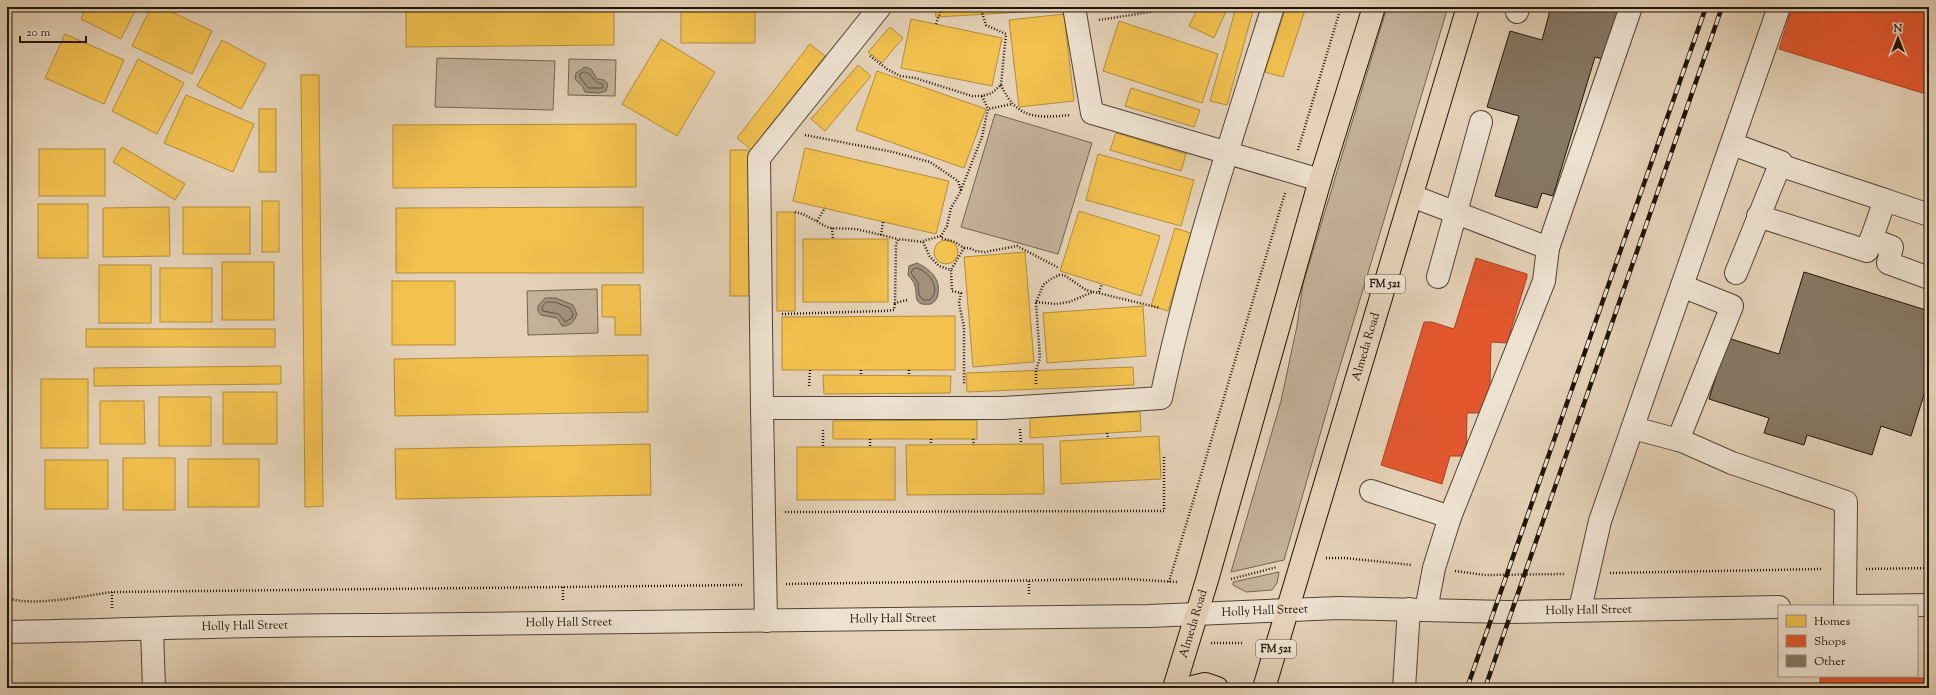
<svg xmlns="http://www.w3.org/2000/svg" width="1936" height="695" font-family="'Sorts Mill Goudy',serif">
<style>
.green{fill:#c3b199;stroke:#726350}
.water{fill:#a1917c;stroke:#6d5f4e}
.homes{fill:#f2c14e;stroke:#b38d39}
.shops{fill:#e4572e;stroke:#a94323}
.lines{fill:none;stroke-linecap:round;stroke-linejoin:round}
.shore{stroke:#605342;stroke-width:1}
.building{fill:#867763;stroke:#201508}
.minor-casing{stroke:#514434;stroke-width:24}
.major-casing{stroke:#201508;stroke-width:24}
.path{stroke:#201508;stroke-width:2.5;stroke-dasharray:1 2;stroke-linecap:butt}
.minor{stroke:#ede1d0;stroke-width:22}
.major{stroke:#e4d1b7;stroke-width:22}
.rail-casing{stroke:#201508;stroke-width:4.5}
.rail{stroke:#ede1d0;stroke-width:3;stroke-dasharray:9;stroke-linecap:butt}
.labels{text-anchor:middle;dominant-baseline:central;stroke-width:4;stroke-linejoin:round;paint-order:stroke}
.shield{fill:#ede1d0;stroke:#5e5244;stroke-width:1}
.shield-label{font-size:11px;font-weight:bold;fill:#201508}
.street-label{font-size:12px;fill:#201508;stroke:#ede1d0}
</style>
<rect width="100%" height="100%" fill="#e4d1b7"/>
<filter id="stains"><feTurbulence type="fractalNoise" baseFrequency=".005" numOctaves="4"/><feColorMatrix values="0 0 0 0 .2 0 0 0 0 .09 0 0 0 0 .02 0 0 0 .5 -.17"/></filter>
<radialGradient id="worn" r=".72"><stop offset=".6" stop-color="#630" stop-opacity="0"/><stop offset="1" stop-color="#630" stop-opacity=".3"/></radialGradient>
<!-- green -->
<g class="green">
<polygon points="1387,7 1448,7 1334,386 1284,560 1231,572 1281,401 1297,326 1303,284"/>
<polygon points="437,58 555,61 553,110 435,107"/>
<polygon points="569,59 616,60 615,96 568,95"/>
<polygon points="995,114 1092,143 1058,254 961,227"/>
<polygon points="597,289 598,333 528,335 527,291"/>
<polygon points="1279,572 1277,583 1272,590 1246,592 1233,585 1233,582"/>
</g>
<!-- water -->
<g class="water">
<polygon points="585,67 591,69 597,79 604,80 608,84 606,91 599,93 585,92 583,87 575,79 576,73"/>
<path d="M917,263C930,269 941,279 938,294C937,299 935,302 931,304C912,306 918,297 915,286C914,281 911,279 908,275L909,266Z"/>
<path d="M545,298H556L573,305L577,314C574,322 571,326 562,326L557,318L541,315L538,311V306Z"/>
</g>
<!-- homes -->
<g class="homes">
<polygon points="86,7 137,7 121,39 81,19"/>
<polygon points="151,7 161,7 212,31 192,74 132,46"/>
<polygon points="282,7 291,7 289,11"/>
<polygon points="406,7 614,7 614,45 406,47"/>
<rect x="681" y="7" width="74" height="36"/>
<polygon points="935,7 1040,7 1040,11 936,17"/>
<polygon points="1186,7 1228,7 1214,38 1189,26 1196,12"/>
<polygon points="1236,7 1254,7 1227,105 1210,101"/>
<polygon points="1286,7 1306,7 1283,77 1265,72"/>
<polygon points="1064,14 1074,101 1019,107 1009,20"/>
<polygon points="911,19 1002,38 992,86 901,68"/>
<polygon points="1119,21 1218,54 1202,103 1103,71"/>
<polygon points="890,27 903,38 882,63 868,52"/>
<polygon points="65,34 124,60 104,104 45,78"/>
<polygon points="661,39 715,72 677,136 622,104"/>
<polygon points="222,40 266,64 241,109 197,86"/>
<polygon points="810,44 825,56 752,150 737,138"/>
<polygon points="138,59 184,83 157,134 112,111"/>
<polygon points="858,65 871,76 825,131 811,119"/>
<polygon points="877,71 986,109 964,168 856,130"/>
<polygon points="301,75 319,75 323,506 305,507"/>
<polygon points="1131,88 1200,110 1194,127 1125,106"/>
<polygon points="186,95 254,124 233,172 164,143"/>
<rect x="259" y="109" width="17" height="63"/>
<polygon points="636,124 636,187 393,188 393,125"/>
<polygon points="1116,133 1186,154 1181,171 1110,150"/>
<polygon points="122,147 185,184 175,200 113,162"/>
<polygon points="805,148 949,181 936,234 793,201"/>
<rect x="39" y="149" width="66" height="47"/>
<rect x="730" y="150" width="19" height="146"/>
<polygon points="1098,154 1194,180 1181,226 1086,200"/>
<rect x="262" y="201" width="17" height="51"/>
<rect x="38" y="204" width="50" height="54"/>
<polygon points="169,207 170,256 103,257 103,208"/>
<rect x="183" y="207" width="67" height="47"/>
<polygon points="643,207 643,273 396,273 396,208"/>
<polygon points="1079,211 1160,236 1141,296 1060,271"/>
<rect x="777" y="212" width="18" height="99"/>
<polygon points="1175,228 1191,233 1168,311 1151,306"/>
<rect x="803" y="239" width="85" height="63"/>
<circle cx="946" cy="252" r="12"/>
<polygon points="1025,252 1034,362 973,367 964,257"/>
<rect x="222" y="262" width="52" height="58"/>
<rect x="99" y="265" width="52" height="58"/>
<rect x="160" y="268" width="52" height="54"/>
<rect x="392" y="281" width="63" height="64"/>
<polygon points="602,285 640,285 641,335 615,335 615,317 602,317"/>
<polygon points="1143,306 1146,356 1047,363 1043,313"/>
<polygon points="955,316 955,370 782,370 782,317"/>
<rect x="86" y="329" width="189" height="18"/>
<polygon points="648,355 648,412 395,416 394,359"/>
<polygon points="281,366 281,384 94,386 94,368"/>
<polygon points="1133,367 1134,385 967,392 966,373"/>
<polygon points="823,375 951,376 950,393 824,394"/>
<rect x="41" y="379" width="47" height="69"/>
<rect x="223" y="392" width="54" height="52"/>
<rect x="159" y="397" width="52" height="49"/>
<polygon points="100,401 144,401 145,444 100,444"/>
<polygon points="1140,412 1141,431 1030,438 1030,418"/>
<polygon points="977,420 977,439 833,439 833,421"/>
<polygon points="1159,436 1161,479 1061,484 1060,441"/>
<polygon points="650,444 651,495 396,499 395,449"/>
<polygon points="1043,444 1044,494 907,495 906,445"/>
<rect x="797" y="447" width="98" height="53"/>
<rect x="123" y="458" width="52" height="52"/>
<rect x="188" y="459" width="71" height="48"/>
<rect x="45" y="460" width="63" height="49"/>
</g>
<!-- shops -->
<g class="shops">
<polygon points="1792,7 1929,7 1929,95 1779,49"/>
<polygon points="1476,258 1527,274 1527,277 1507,343 1491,342 1490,387 1482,413 1467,413 1466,456 1450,456 1442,484 1381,465 1424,322 1432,322 1454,329"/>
<rect x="1820" y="678" width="109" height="10"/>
</g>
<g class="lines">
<!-- shore -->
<g class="shore">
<path d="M585,72C593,74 592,82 602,84L603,88H588L580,77V74Z"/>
<path d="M917,268C929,272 942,288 930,300H923L919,295L918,283L911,273L913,269Z"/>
<polygon points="547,302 555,302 570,308 573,314 572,318 565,322 559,314 543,311 542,307"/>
</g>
</g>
<!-- building -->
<g class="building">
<polygon points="1551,7 1623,7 1607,60 1595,57 1553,196 1542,193 1537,208 1495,196 1519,116 1487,107 1510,31 1542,40"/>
<polygon points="1804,272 1929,311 1929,379 1911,436 1881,426 1872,455 1807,435 1804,445 1764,433 1769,418 1709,399 1728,338 1779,354"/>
</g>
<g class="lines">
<!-- minor casing -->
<g class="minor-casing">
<g id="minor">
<path d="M880,7L759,158L762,408H1003L1161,398C1189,266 1232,136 1273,7"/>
<polyline points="1074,7 1092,113 1320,180"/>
<polyline points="1517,12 1519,7"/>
<polyline points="1732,144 1781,162 1736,273"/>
<polyline points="1412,196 1548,248 1544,281 1450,517"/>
<polyline points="1885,200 1929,215"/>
<polyline points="1758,216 1867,251 1885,200 1779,165"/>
<polyline points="1871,239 1892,247 1888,263 1929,278"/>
<polyline points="1548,248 1631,7"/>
<polyline points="1438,277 1481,122"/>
<polyline points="762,408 766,621"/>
<polyline points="1633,428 1682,441 1732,463 1846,502 1845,606"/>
<polyline points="1678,440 1732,306 1682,286"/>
<polyline points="1371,491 1450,517 1434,568 1426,610"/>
<polyline points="1857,606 1929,605"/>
<polyline points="1580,609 1600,521 1779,7"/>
<polyline points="152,630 154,688"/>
<path id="s1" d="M7,632C132,630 257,624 382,625L1149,616L1338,608L1506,612L1779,607"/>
<polyline points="1404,688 1409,609"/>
</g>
</g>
<!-- major casing -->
<g class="major-casing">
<g id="major">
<path id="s2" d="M1174,688L1207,580L1320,180L1374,7"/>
<polyline points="1189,688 1205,684 1217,688"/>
<path id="s3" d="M1264,688L1468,7"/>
</g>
</g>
<!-- path -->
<g class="path">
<polyline points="1099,20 1150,12 1160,7"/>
<polyline points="936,24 942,7"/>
<polyline points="870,56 887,69 900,76 915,78 972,96 982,96 992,93 1001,85 1006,34 986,25 980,7"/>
<path d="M1001,85C1017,120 1037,118 1071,115"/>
<polyline points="982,96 988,109"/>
<polyline points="805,135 893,152 930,162 958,181 961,191 951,208 947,226 941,236 923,241"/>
<polyline points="1298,150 1341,7"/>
<polyline points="961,190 982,137 988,109 1012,104"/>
<polyline points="795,212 803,214 829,228 856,229 898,239"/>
<polyline points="817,221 825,208"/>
<polyline points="832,228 833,239"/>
<polyline points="881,235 883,222"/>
<polyline points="941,236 941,238 955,242 964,248 951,270"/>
<polyline points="964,248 969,248 976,251 985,252 1017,246 1059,268"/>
<polyline points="1099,292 1102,284"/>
<polyline points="907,300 895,303 896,245 898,239 923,242 930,257 939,266 951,270 952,291 961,293 959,303 964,327 964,385"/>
<polyline points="1036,302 1056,304 1069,302 1093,292"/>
<polyline points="782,314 883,311 894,310 895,303"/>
<polyline points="861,370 861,376"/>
<polyline points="909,370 909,376"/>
<polyline points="1036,384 1036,370 1040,358 1036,303 1043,285 1051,279 1059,275 1064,275 1086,290 1160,308"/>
<polyline points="809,386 810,370"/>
<polyline points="1020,429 1021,444"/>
<polyline points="823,430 823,447"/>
<polyline points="1107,433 1108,438"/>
<polyline points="870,439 870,447"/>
<polyline points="931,439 931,445"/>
<polyline points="973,439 974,445"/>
<polyline points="785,512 1164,511 1164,456"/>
<polyline points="1326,558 1345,558 1412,565"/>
<polyline points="1866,569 1929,568"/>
<polyline points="1455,571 1485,575 1565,574"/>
<polyline points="1610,573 1823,569"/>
<polyline points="1231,579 1277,567"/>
<polyline points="1029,581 1029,596"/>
<polyline points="1169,582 1285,193"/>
<polyline points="786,584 1127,579 1177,582"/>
<polyline points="112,592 112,608"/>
<path d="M7,598C34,607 83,596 112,592L743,585"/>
<polyline points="563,600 563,587"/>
<polyline points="1211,643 1244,643"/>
</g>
<!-- minor -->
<use href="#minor" class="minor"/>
<!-- major -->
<use href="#major" class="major"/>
<!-- rail casing -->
<g class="rail-casing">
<g id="rail">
<polyline points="1467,688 1706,7"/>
<polyline points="1485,688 1722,7"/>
</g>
</g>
<!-- rail -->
<use href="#rail" class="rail"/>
</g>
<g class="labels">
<!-- shield labels -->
<g class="shield">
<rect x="1365" y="275" width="40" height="18" rx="3"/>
<rect x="1256" y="640" width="40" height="18" rx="3"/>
</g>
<g class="shield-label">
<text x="1385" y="284">FM 521</text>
<text x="1276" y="649">FM 521</text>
</g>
<!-- street labels -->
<g class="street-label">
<text stroke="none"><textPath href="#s3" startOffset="356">Almeda Road</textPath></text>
<text stroke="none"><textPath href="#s1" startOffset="1582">Holly Hall Street</textPath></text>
<text stroke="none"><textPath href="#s1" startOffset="1258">Holly Hall Street</textPath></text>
<text stroke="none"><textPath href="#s1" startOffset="886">Holly Hall Street</textPath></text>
<text stroke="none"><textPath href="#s1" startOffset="562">Holly Hall Street</textPath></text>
<text stroke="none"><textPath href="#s2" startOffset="67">Almeda Road</textPath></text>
<text stroke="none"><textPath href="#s1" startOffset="238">Holly Hall Street</textPath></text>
</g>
</g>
<!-- margin -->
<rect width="1936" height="695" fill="none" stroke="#e4d1b7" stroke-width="24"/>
<rect x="8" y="8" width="1920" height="679" fill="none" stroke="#201508" stroke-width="2"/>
<rect x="12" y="12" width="1912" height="671" fill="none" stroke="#201508"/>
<!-- legend -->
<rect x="1778" y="605" width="140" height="72" fill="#ede1d0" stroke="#9b8f80"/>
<rect x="1786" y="615" width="20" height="12" fill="#f2c14e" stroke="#9b8f80"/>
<text x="1814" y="625" font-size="12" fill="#201508">Homes</text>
<rect x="1786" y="635" width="20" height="12" fill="#e4572e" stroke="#9b8f80"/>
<text x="1814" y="645" font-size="12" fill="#201508">Shops</text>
<rect x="1786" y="655" width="20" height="12" fill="#867763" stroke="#9b8f80"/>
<text x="1814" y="665" font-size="12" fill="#201508">Other</text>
<!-- north arrow -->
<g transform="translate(1898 38)" stroke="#ede1d0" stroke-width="3" paint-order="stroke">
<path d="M0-3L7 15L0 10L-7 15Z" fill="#201508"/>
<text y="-6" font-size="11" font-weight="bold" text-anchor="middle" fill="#201508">N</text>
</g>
<!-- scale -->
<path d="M20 36v6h66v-6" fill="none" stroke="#201508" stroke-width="2"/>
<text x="26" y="36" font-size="12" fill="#201508" stroke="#ede1d0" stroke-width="3" paint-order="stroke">20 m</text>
<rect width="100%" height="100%" filter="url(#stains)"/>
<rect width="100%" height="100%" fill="url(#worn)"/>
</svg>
